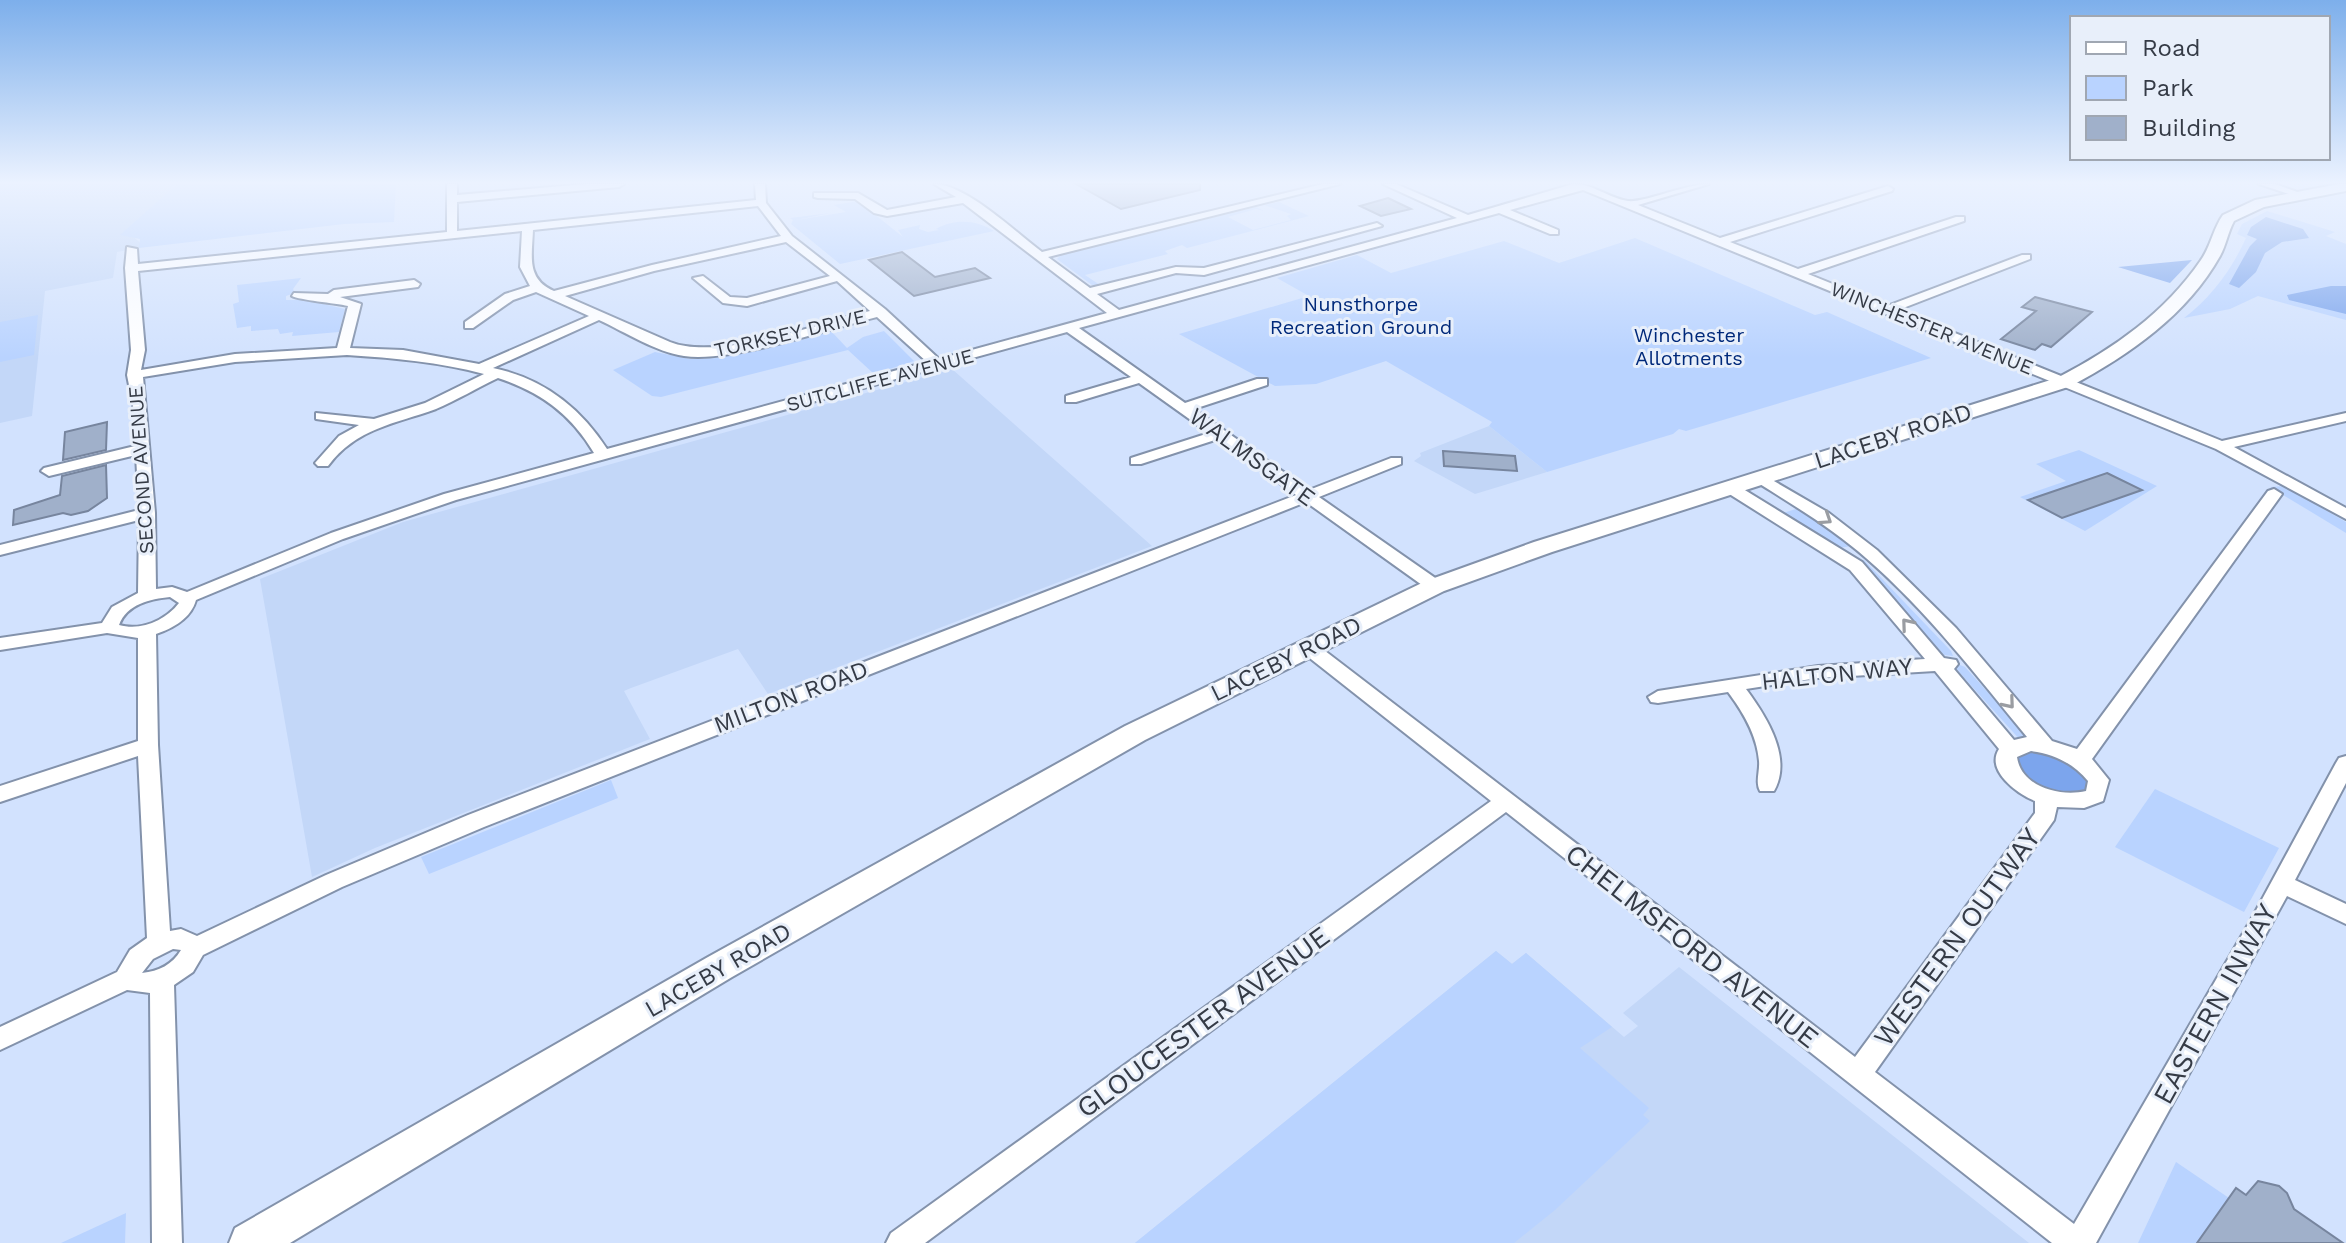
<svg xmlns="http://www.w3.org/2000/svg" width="2346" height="1243" font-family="'Work Sans',sans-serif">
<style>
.built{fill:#c3d7f8}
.green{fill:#b9d3ff}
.forest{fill:#7ca5ed}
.building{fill:#a0b0ca;stroke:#77859e;stroke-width:2}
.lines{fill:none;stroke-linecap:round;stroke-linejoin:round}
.minor-casing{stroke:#8392ab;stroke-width:4}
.highway-casing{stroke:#8392ab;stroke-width:4}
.minor{fill:#fff;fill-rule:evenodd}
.highway{fill:#fff;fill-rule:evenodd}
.oneway{stroke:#9a9da2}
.labels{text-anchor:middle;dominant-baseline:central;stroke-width:6;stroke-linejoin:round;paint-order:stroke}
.far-park-label{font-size:20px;fill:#00297a;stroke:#e8effa}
.far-street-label{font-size:20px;fill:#353b46;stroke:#e8effa}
.street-label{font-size:24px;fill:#353b46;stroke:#e8effa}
.near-street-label{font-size:28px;fill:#353b46;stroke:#e8effa}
</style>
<rect width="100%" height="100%" fill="#d2e2fe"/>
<!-- built -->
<g class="built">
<polygon points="0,184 177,184 121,235 132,236 142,244 139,248 117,252 113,278 45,291 32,416 0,423"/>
<polygon points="952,369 1152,546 768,694 738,649 631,688 624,691 650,739 375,848 312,877 260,579 403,522"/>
<polygon points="1489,426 1547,472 1475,494 1414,461 1421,456 1420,453"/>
<polygon points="1496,951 1512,964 1526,953 1624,1037 1638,1026 1623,1013 1679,967 2029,1243 1135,1243"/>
</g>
<!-- green -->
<g class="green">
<polygon points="177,184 396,184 394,222 344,224 139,248 140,239 120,235"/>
<path d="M858,201L903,237L898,230L920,225L919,229L928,232L939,230L936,229C955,218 977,220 994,231L840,264L791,224L793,220L790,218L831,213L796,220L846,212L834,205Z"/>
<polygon points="1279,202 1309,216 1187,248 1182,245 1165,251 1168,254 1085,275 1100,285 1092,285 1057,259 1061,255 1256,207 1264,211 1256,209 1228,217 1253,230 1291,220 1287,216 1291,214 1264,205"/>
<path d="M2267,211L2335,232L2326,236L2346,244V320L2258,296L2230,309L2184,318C2211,298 2232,269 2246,238L2237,234L2242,224Z"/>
<polygon points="1635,238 1815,315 1827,312 1931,358 1686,431 1679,429 1673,434 1547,472 1489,426 1492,422 1386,361 1316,384 1275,386 1179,334 1309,296 1277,278 1357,255 1391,273 1504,241 1559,263"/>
<polygon points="301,278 293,289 295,293 286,296 286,300 306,300 345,309 339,332 292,336 293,332 280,334 278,329 251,331 251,326 237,328 233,304 239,302 237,285"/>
<polygon points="38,315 34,355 0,362 0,322"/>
<polygon points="831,331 847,348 863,337 884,331 914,361 874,374 848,350 661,397 652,396 613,370 655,352 690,359 719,358"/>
<polygon points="2079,450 2157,486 2085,531 2020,497 2066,481 2036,464"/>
<polygon points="2284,486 2346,522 2346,533 2270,487"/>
<polygon points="1799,508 1838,533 1852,546 1838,548 1780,514"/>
<polygon points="1864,560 1951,651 1953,656 1944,655 1858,561"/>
<polygon points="1960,665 1965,667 2031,740 2022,742 1957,670 1956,666"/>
<polygon points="611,780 618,798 429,874 421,857"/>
<polygon points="2155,789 2279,848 2244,912 2115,847"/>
<polygon points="1496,951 1512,964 1526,953 1612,1027 1580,1048 1649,1108 1643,1115 1650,1121 1555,1210 1514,1243 1135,1243"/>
<polygon points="2176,1162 2229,1198 2197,1243 2138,1243"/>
<polygon points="126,1213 125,1243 61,1243"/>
</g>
<!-- forest -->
<g class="forest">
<polygon points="2266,217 2303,229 2309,238 2282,242 2265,253 2256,272 2239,288 2229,284 2250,246 2257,239 2247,235 2251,227"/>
<polygon points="2192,260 2170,283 2118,267"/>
<polygon points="2331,286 2346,286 2346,314 2289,300 2287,295"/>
<path d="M2024,750L2055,752L2090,777L2086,794C2051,796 2031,792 2015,759Z"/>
</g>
<!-- building -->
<g class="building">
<polygon points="1076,184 1200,184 1200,190 1121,209"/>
<polygon points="1388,198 1411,209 1381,216 1360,206"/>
<polygon points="902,252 935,277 975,268 990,278 914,296 869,260"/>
<polygon points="2035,297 2092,312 2051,347 2042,344 2035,350 2001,339 2036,311 2022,307"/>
<polygon points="107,422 106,450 63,460 65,432"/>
<polygon points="1443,451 1515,456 1517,471 1444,466"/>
<polygon points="106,465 107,498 88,511 71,515 63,513 13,525 14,510 60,495 62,476"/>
<polygon points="2107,473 2142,490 2062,518 2028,500"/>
<polygon points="2258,1181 2279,1186 2287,1193 2294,1209 2343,1243 2197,1243 2236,1188 2246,1195"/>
</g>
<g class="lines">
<!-- minor casing -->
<g class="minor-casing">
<g id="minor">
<path d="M447,184H457V195L586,184H624L619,187L457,202V231L756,200L755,184H765L766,203L792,236L885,309L939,359L1107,313L963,203L887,216L874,213L855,199L818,198L814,197V193H858L887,210L956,197L934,184C966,184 1015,232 1042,252L1323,184H1340L1048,257L1090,288L1176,267L1204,268L1377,223L1382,226L1204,275L1176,273L1097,294L1119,310L1457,218L1383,184H1396L1468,215L1573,184C1594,184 1608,198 1628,201C1644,203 1685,184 1709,184L1638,205L1720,238L1888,186L1893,189L1892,191L1730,242L1798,269L1956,217H1964V221L1808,274L1887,306L2022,255H2030V259L1898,310L2222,441L2346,413V421L2234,447L2346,508V519L2216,449L1583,190L1510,210L1558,230V234H1550L1499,213L1079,328L1185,403L1257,379H1267V385L1194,409L1309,490L1391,458H1401V464L1319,497L1441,582L1444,586L1441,590H1429L1306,502L484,827L342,887L203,955L193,972L174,985L182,1243H152L150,993L127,990L0,1050V1027L117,972L130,950L147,938L138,756L0,802V786L138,741V638L107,633L0,650V638L102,623L112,607L138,593L139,520L0,555V545L139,510L136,455L49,476L41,471L44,468L135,446L133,405L127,375L131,350L125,268L127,247L137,249L138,264L447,232ZM758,206L781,236L652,265L554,291C526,279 532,256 533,230ZM522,231L520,267L530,286L505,294L465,322V328H473L513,300L536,292L589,316L479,364L403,350L350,348L361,304L340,297L418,287L420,284L414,280L334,290L328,294L294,293L292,296C299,300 335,303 348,306L337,348L235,354L141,370L145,350L138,271ZM786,242L830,276L747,298L730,297L703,276L693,278L723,303L747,306L837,281L870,311C818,324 718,361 670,342L565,296L654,271ZM877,317L927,362L607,449C580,407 542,378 493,368L599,320C625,332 656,352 684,356C732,363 827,329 877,317ZM1067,332L1131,377L1066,396V402H1076L1139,383L1209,433L1131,458V464H1141L1218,439L1296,495L468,815L326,875L197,936L181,929L170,931L158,745L156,634C174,628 191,618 196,600L343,539L456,500ZM347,355C394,358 439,362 484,374L425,403L374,419L316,413V419L359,425L339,436L315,463L318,466H328C356,428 395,424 436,409C457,400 477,388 498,378C540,392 571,414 594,453L444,494L331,533L187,592L172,587L156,589L155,513L143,377L235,362ZM170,597L179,603C165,621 141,631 119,625C127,604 150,599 170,597ZM173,949L181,950C172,965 159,971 142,973L153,959Z"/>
<polygon points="2259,184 2275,184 2303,194 2298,197"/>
<path d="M1760,473L1829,513L1877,550L1956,628L2052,741L2077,749L2268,491L2274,489L2282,494L2092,759L2109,780L2103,801L2084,808L2057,807L2054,820L1875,1072L2074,1224L2253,916L2336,763L2339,758L2346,756V783L2295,880L2346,904V924L2287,896L2096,1243H2052L1506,812L925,1243H886L891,1233L1491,801L1302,652L1300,648L1302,644H1316L1855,1057L2035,813V801C2018,794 1985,771 1999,749L1935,671L1818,678L1746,689C1766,716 1793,758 1774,791H1760C1755,782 1760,771 1759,761C1757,735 1743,712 1728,692L1658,703L1651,702L1648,697L1658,691L1818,666L1925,659L1850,570L1723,490L1721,487L1723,484H1735L1862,562L1944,658L1956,660L1958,664L1954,669L2014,740L2027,737C1976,675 1927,611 1866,558C1832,528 1793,505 1755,481L1752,478ZM2031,751C2054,754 2073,763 2088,781L2086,791C2060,797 2021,787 2017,757Z"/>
</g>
</g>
<!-- highway casing -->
<g class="highway-casing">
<path id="highway" d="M2339,184H2346V191L2264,207L2234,221C2228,232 2226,245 2220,256C2187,315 2129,355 2071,386L1552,552L1444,591L1145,740L732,977L290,1243H229L235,1228L708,957L1125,726L1426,581L1534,542L2057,378C2113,349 2165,313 2201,260C2211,246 2213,229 2223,215L2255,200Z"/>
</g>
<!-- minor -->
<use href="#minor" class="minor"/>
<!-- highway -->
<use href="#highway" class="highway"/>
</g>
<!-- one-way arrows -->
<defs><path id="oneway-chevron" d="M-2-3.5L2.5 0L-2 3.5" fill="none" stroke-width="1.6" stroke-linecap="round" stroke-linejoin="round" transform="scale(2)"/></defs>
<g class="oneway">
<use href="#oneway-chevron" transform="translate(1826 519) rotate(33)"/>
<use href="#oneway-chevron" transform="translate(1907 624) rotate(-130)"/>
<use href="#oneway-chevron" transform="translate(2009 703) rotate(50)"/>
</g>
<!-- sky -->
<linearGradient id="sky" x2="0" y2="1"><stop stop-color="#7dafeb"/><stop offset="0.51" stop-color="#ebf2ff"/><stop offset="1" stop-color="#ebf2ff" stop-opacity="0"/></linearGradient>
<rect width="2346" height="358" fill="url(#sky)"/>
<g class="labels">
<!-- far-park labels -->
<g class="far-park-label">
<text x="1361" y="304">Nunsthorpe<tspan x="1361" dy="23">Recreation Ground</tspan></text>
<text x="1689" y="335">Winchester<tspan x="1689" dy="23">Allotments</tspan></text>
</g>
<!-- far-street labels -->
<g class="far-street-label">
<text transform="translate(1932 328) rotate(22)">WINCHESTER AVENUE</text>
<text transform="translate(790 333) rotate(-13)">TORKSEY DRIVE</text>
<text transform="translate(880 380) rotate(-15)">SUTCLIFFE AVENUE</text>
<text transform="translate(141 470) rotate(-94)">SECOND AVENUE</text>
</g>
<!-- street labels -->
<g class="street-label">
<text transform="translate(1893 436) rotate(-18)">LACEBY ROAD</text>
<text transform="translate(1252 457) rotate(36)">WALMSGATE</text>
<text transform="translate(1286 659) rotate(-26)">LACEBY ROAD</text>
<text transform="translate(1837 674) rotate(-6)">HALTON WAY</text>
<text transform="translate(791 697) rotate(-21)">MILTON ROAD</text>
<text transform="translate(718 970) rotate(-30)">LACEBY ROAD</text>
</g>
<!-- near-street labels -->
<g class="near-street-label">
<text transform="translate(1957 937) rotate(-54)">WESTERN OUTWAY</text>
<text transform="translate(1692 946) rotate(38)">CHELMSFORD AVENUE</text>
<text transform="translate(2215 1004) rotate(-61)">EASTERN INWAY</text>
<text transform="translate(1203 1022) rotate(-36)">GLOUCESTER AVENUE</text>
</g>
</g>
<!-- legend -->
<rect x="2070" y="16" width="260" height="144" fill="#e8effa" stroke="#a0a7b2" stroke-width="2"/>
<rect x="2086" y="42" width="40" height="12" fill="#ffffff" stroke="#a0a7b2" stroke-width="2"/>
<text x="2142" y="56" font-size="24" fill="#353b46">Road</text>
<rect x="2086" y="76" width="40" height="24" fill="#b9d3ff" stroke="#a0a7b2" stroke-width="2"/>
<text x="2142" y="96" font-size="24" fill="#353b46">Park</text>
<rect x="2086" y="116" width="40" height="24" fill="#a0b0ca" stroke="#a0a7b2" stroke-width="2"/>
<text x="2142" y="136" font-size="24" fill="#353b46">Building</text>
</svg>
